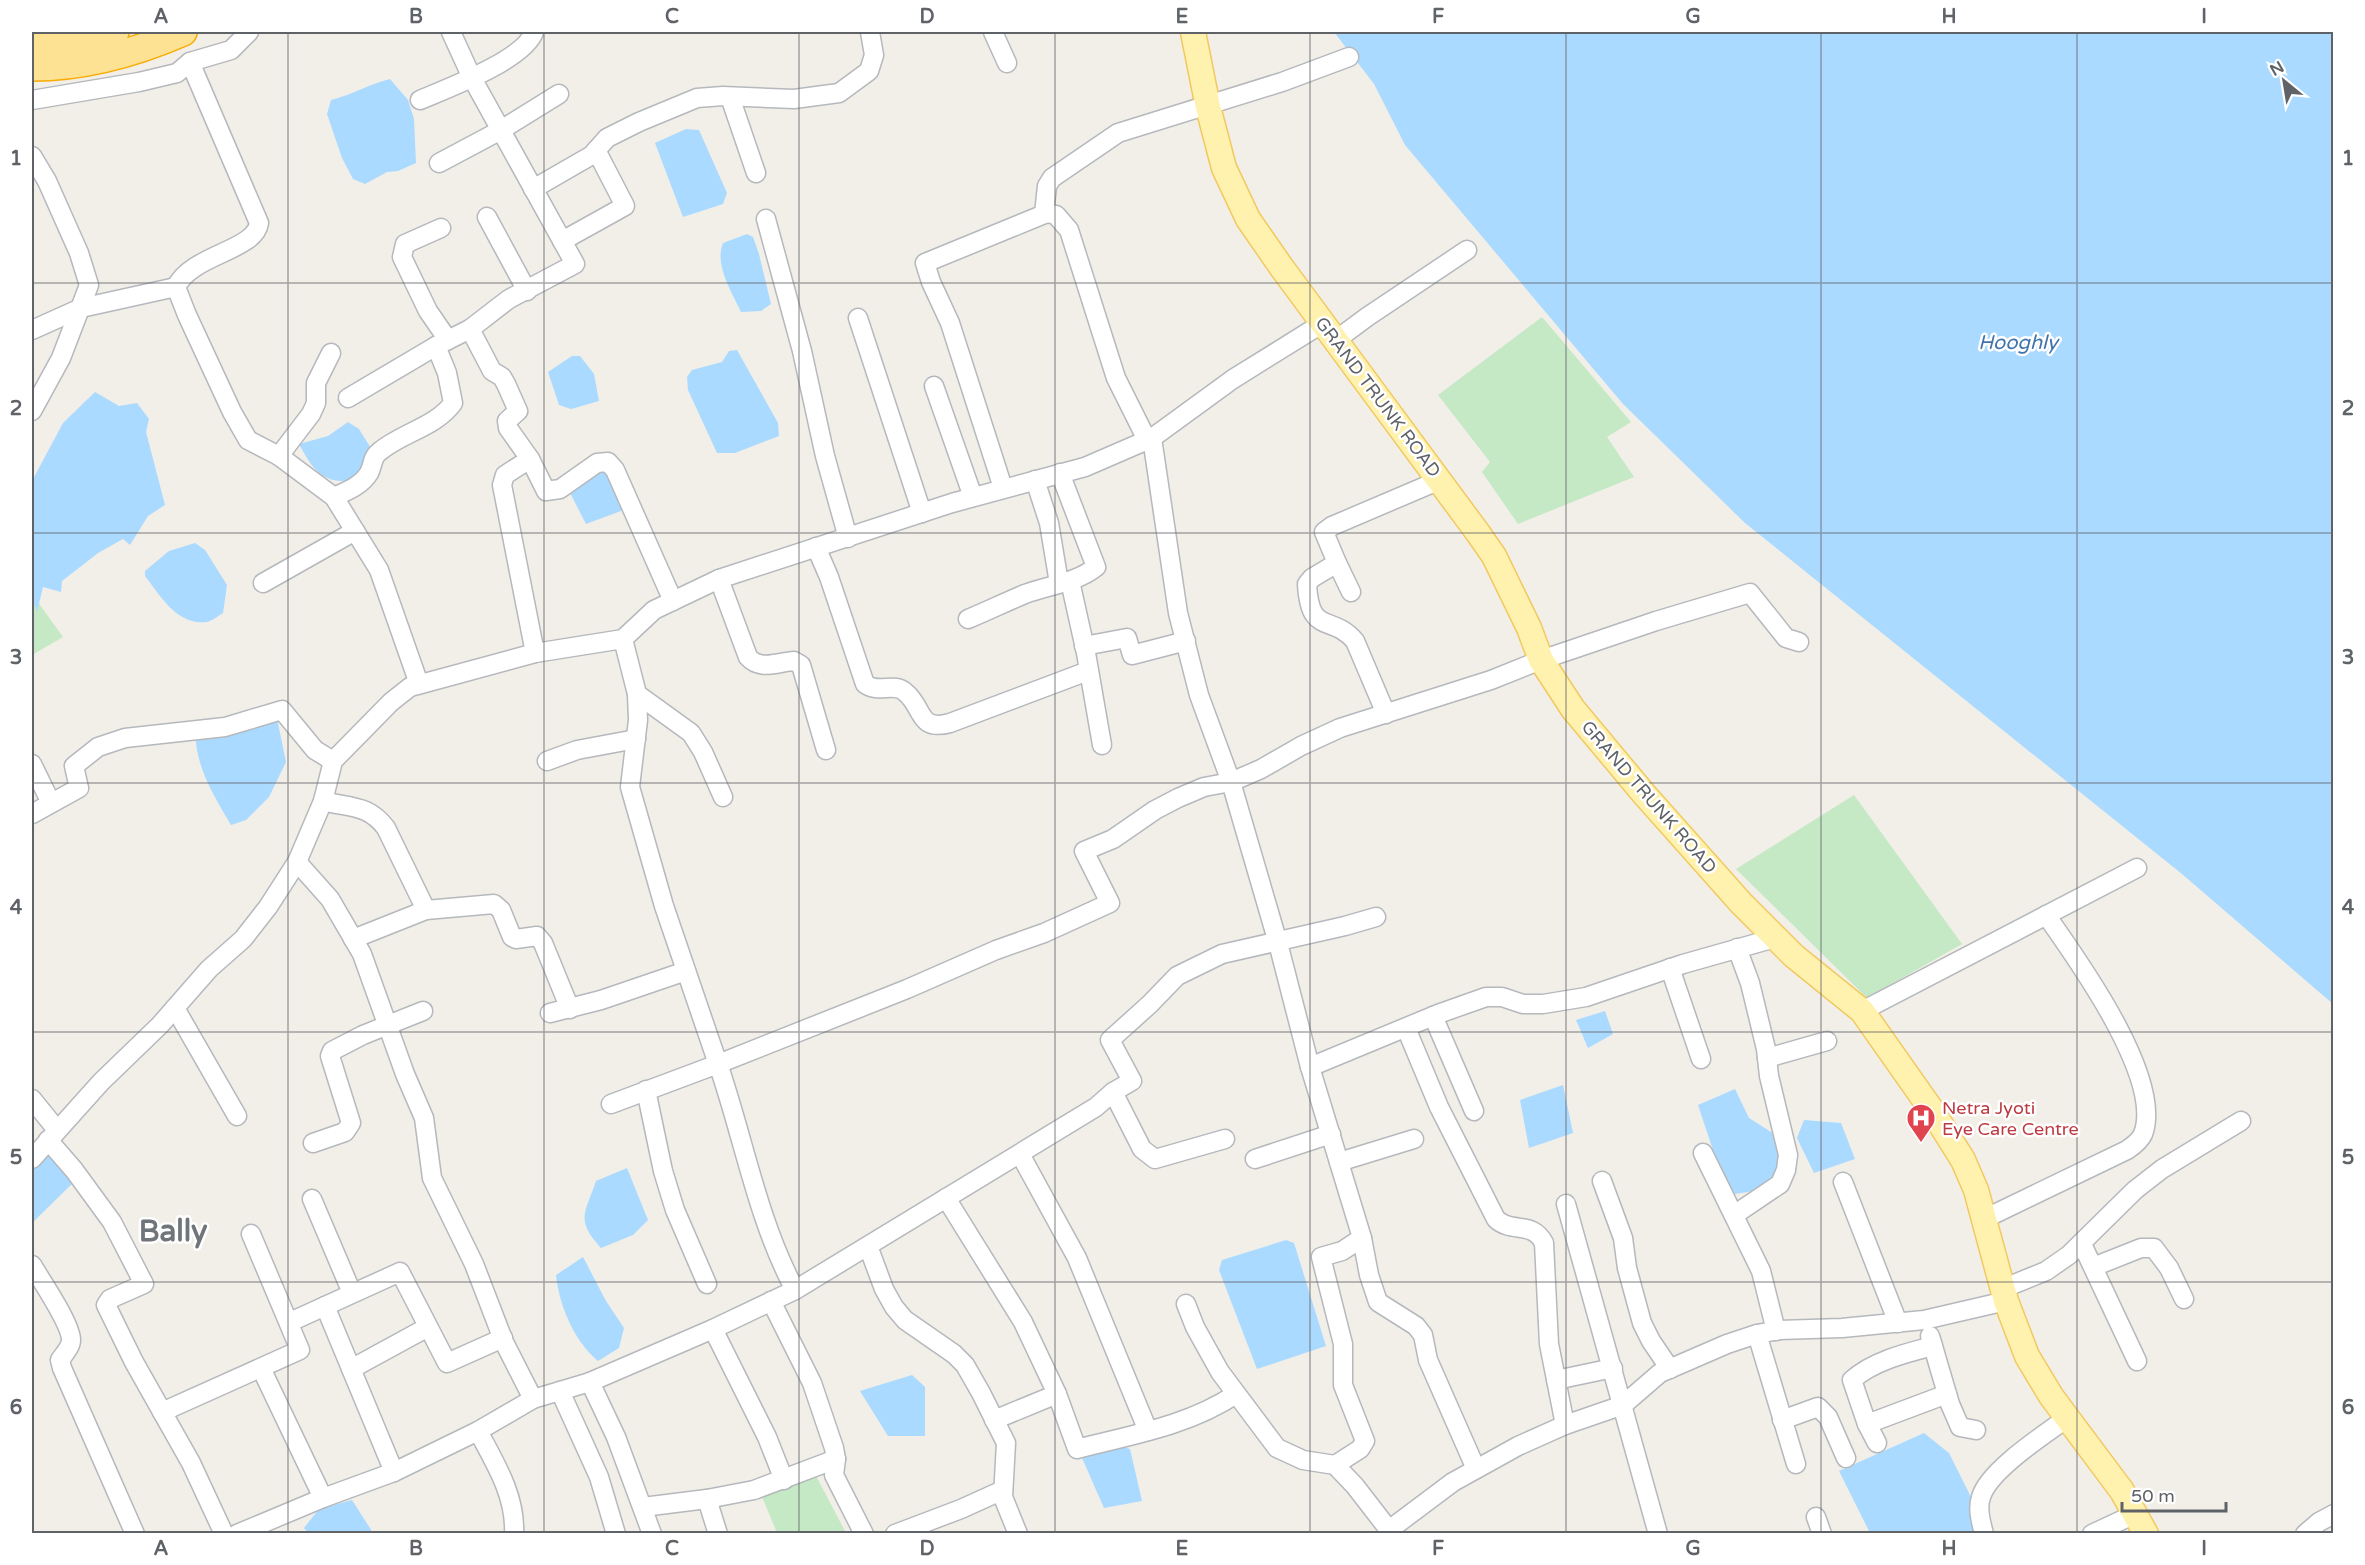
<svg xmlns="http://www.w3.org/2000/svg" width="2365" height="1565" font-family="'Varela Round',sans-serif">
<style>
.green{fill:#c5e8c5}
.water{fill:#aadaff}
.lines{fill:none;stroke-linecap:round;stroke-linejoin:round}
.minor-casing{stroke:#b5b8bc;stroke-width:21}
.major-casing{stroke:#f2c960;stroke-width:27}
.highway-casing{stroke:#f9ab00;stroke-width:30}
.minor{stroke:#fff;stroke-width:18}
.major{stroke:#fff2af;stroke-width:24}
.highway{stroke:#fde293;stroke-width:27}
.grid{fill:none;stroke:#5f6368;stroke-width:1.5;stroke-opacity:0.55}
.labels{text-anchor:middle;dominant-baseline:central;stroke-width:5;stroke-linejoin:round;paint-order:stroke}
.street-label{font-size:18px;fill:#5f6368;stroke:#fff}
.health-label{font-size:18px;fill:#be3a42;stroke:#fff;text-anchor:start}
.water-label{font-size:20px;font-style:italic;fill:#4174aa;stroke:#fff}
.town-label{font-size:30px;font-weight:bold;fill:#70757a;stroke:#fff}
.neatline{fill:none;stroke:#5f6368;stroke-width:2}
.grid-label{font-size:20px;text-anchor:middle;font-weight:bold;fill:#5f6368}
</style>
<rect width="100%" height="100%" fill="#f1efe8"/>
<!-- green -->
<g class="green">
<polygon points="1542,317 1631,422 1607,437 1634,477 1518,524 1482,472 1490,462 1438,395"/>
<polygon points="32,594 63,637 32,655"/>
<polygon points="1854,795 1962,944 1867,998 1736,869"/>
<polygon points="814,1472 846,1533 777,1533 758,1487"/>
</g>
<!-- water -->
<g class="water">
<polygon points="1334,32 2333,32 2333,1004 2182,874 1745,523 1623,404 1405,145 1374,84"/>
<path d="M390,79L408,100L414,119L416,163L398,171L387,172L365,184L353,179L342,158L327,114L331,100C352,95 369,84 390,79Z"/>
<polygon points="686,129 699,130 727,193 723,204 683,217 655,143"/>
<path d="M747,234L753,237L759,254L771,304L761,311L741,312C732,292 714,265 723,243Z"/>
<polygon points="737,350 778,423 779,436 735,453 717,453 688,390 687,377 692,370 722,362 729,351"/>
<polygon points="572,356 580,356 594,374 599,401 571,409 559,405 548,372"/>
<polygon points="95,392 119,406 137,403 149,419 146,432 165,505 148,516 130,545 123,539 98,553 62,581 61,592 43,587 37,612 32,597 32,481 63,423"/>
<path d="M348,422L359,429L372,450L357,481C323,484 314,472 299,444L328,436Z"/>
<polygon points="609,466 621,486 621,511 586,524 565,483"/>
<path d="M195,543L205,550L227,585L223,613C218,616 212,621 207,622C177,626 160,595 145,576V571L169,551Z"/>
<path d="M275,709L286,762L269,797L246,820L231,825C213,794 196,768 195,731Z"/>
<polygon points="1605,1011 1613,1034 1588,1048 1576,1020"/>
<polygon points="1563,1085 1573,1133 1529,1148 1520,1100"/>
<polygon points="1735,1089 1749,1118 1779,1137 1781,1187 1728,1195 1698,1105"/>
<polygon points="1804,1120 1841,1123 1855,1159 1814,1173 1797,1138"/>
<polygon points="52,1154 78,1178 32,1223 32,1169 42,1157"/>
<path d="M627,1168L648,1220L633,1235L601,1248C575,1219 585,1214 596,1181Z"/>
<polygon points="1286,1240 1294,1243 1326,1346 1257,1369 1219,1270 1222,1260"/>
<path d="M583,1257L606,1301L624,1328L619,1348L598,1361C574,1341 559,1305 556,1275Z"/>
<polygon points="912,1375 925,1387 925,1436 888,1436 860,1391"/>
<polygon points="1924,1433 1949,1453 1985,1525 1982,1533 1870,1533 1839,1471"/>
<polygon points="1105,1441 1130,1449 1142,1501 1104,1508 1082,1458"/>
<polygon points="352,1500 373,1533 308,1533 304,1528 319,1509"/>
</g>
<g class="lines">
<!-- minor casing -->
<g class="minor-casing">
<g id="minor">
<polyline points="993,32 1007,63"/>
<path d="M190,62L259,223C255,251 192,254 176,287L187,315L232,412L248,440L279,456L334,497L379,570L419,684"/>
<polyline points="730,97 756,173"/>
<polyline points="32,100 139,82 177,73 190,62 231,50 249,32"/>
<path d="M420,100C448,88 524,60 534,32"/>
<polyline points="32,156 47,181 79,253 89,285 61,358 32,411"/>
<polyline points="439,163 501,130 559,94"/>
<polyline points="533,189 592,155 607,138 639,122 697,98 723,96 794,99 839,93 869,71 874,55 870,32"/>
<polyline points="1044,214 1047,186 1052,178 1118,133 1282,82 1349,57"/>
<polyline points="487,217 527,291"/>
<polyline points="766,219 802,351 825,456 848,538"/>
<polyline points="441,228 405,244 402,257 428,311 448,340"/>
<polyline points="562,241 625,206 596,150"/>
<polyline points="858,318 922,513"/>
<polyline points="470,329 492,371 502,377 506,384 518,411 507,421 508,428 530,459 546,491 560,489 597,463 608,462 615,470 673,601"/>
<polyline points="32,330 81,308 176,287"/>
<polyline points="1336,340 1367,317 1467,250"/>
<polyline points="934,386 973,497"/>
<polyline points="348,398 436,346"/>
<polyline points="1152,438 1178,613 1199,695 1231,782 1278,943 1310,1067 1362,1238 1342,1251 1321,1257 1343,1344 1343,1385 1365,1441 1360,1449 1335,1465"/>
<polyline points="279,456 311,414 316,403 316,383 331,353"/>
<polyline points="530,459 505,475 502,485 535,653"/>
<polyline points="1035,480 1049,523 1059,583"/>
<polyline points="1003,488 950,323 931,282 925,263 1047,213 1056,215 1069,230 1116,378 1147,440"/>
<path d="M334,497C347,491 361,486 369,473C373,466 372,457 379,452C401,433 436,427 453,403L447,373L436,346L470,329L509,299L575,264L472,78L451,32"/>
<path d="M816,547L829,577L865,684C879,694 894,682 905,692C924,707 917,732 950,723L1088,671"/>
<path d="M1337,563L1312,578L1307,584C1310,637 1331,613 1355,641L1386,714"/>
<path d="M719,579L748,657C760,671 778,662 794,661L801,665L826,750"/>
<polyline points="1070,581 1086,653 1102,745"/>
<polyline points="263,583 355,531"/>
<polyline points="1351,592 1337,563 1324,532 1332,526 1440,480"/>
<path d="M968,619C987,611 1006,602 1025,594C1049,585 1076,583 1096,567L1060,473"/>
<polyline points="623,639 637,694 638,720 630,787 664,906 718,1064 907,989 996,950 1044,933 1110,903 1084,851 1113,839 1155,810 1178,798 1204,787 1231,782 1261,769 1301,746 1340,728 1491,680 1541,660 1656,621 1750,593 1786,638 1799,642"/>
<polyline points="1084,646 1127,638 1132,655 1186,641"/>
<polyline points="637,694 691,733 703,752 723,797"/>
<polyline points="547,761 577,750 636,739"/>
<polyline points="32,764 51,803"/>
<path d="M323,801C350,808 368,804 386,828L426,910"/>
<polyline points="32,814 79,788 74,766 98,747 125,738 225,727 282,710 315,750 333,761"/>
<polyline points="297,862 330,899 362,954 405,1074 424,1118 432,1178 474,1264 504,1342 533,1399"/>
<polyline points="353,939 426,910 494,904 501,910 512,937 516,939 537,936 543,943 570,1009"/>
<polyline points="1670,968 1701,1059"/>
<polyline points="175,1008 237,1116"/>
<polyline points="1862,1011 2137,868"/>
<polyline points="550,1013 601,1000 686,971"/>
<polyline points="1433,1016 1474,1111"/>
<path d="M1406,1028L1439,1107L1496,1219C1512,1234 1532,1220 1544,1243L1549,1344L1565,1425"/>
<polyline points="1767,1058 1827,1041"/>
<polyline points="1310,1067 1438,1014 1486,997 1502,997 1523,1004 1543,1004 1586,997 1683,964 1775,938"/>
<polyline points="646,1090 663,1171 675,1210 707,1284"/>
<polyline points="1113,1092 1142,1149 1155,1159 1225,1139"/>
<polyline points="32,1099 57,1130"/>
<path d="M611,1104L718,1064C744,1139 757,1219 795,1290"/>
<polyline points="48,1140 74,1170 112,1222 144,1284 110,1299 106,1305 134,1362 191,1463 224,1534"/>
<polyline points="313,1143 345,1132 351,1123 330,1056 332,1051 363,1035 423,1011"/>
<polyline points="1703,1153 1761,1271 1776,1331"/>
<polyline points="1020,1154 1077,1258 1148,1431"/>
<polyline points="32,1159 101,1082 160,1025 209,969 243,939 268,907 297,862 323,801 333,761 391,702 410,687 535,653 623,639 654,610 719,579 952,503 1085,467 1152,438 1233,379 1323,323"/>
<polyline points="1255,1159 1331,1134"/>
<polyline points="1339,1162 1414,1139"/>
<polyline points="1602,1181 1623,1238 1627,1268 1642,1323 1651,1341 1670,1369"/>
<polyline points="1843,1182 1898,1323"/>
<polyline points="946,1198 1023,1322 1057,1394"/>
<polyline points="312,1199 352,1293"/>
<polyline points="1566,1204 1658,1534"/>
<polyline points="1734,1215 1780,1184 1786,1170 1788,1155 1769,1076 1766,1049 1750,983 1737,948"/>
<path d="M1984,1219L2127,1150C2133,1146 2140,1141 2143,1134C2164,1079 2077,959 2046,915"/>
<polyline points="1362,1238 1369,1275 1378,1302 1416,1326 1423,1335 1428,1360 1476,1469"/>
<polyline points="2082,1244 2137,1361"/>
<polyline points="868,1246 884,1289 894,1307 905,1320 954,1354 965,1365 981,1393 1006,1443 1003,1497 1018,1534"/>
<path d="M32,1265C41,1280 71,1324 71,1340C71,1347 64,1354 60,1360L62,1368L135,1534"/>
<polyline points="2093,1267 2141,1248 2154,1248 2169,1268 2184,1299"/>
<polyline points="2002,1289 2046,1271 2069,1255 2135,1190 2162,1169 2241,1121"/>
<polyline points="771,1301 812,1383 834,1448 836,1459 834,1475 864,1534"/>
<polyline points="1186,1304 1195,1327 1220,1372 1277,1448 1303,1460 1335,1465 1355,1486 1389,1530"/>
<polyline points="325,1306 394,1472"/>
<polyline points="290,1322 400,1272 447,1363 503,1338"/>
<polyline points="713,1329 767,1437 784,1480"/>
<polyline points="1757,1334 1796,1464"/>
<polyline points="1930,1336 1950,1404 1960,1427 1976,1430"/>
<polyline points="261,1368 323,1498"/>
<polyline points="351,1369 428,1327"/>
<polyline points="1556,1380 1613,1368"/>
<polyline points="590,1382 616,1437 652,1534"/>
<polyline points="560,1391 599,1477 616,1534"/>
<polyline points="162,1412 300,1350 251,1234"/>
<path d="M994,1420L1057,1394L1077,1449C1131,1435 1188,1426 1236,1394"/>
<polyline points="1782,1420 1818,1407 1828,1417 1846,1458"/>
<polyline points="1867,1424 1947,1394"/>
<path d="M478,1431C495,1463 516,1496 514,1534"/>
<path d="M1877,1443L1867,1424L1852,1380C1873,1361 1906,1353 1933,1346"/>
<polyline points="707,1499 718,1534"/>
<polyline points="643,1507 707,1499 754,1490 836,1459"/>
<polyline points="1816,1517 1822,1534"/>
<polyline points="237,1534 323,1498 394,1472 478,1431 533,1399 590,1382 713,1329 795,1290 1096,1107 1113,1092 1132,1081 1110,1040 1150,1004 1177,976 1222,954 1345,926 1376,917"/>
<polyline points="895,1534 961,1509 1003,1490"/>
<polyline points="1390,1534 1389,1530 1453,1482 1518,1446 1565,1425 1623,1405 1660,1373 1727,1344 1757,1334 1779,1330 1842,1328 1924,1320 2006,1301"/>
<path d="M1984,1534C1981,1522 1977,1509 1981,1497C1989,1470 2044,1435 2067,1418"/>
<polyline points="2092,1534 2135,1514"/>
<polyline points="2305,1534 2319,1522 2334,1514"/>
</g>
</g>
<!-- major casing -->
<g class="major-casing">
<polyline id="major" points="1193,32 1208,107 1224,168 1248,219 1282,268 1478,533 1494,556 1529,628 1541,660 1573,709 1644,794 1741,903 1794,956 1862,1011 1931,1109 1963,1160 1976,1190 2006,1301 2027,1356 2051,1396 2122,1491 2146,1534"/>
</g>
<!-- highway casing -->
<g class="highway-casing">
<g id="highway">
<polyline points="32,46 73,42 115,32"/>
<path d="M32,67C83,67 137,52 183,32"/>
</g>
</g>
<!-- minor -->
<use href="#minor" class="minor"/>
<!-- major -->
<use href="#major" class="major"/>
<!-- highway -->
<use href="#highway" class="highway"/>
</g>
<!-- grid -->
<path class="grid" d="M288,32V1534M544,32V1534M799,32V1534M1055,32V1534M1310,32V1534M1566,32V1534M1821,32V1534M2077,32V1534M32,283H2334M32,533H2334M32,783H2334M32,1032H2334M32,1282H2334"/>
<!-- icons -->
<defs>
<g id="hospital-pin" transform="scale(1.5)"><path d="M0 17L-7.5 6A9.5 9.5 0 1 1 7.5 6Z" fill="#e0444e" stroke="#fff"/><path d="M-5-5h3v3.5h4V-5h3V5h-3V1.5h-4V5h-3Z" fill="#fff"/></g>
</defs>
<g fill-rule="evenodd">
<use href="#hospital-pin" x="1921" y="1118"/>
</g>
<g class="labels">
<!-- street labels -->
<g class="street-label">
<text transform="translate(1378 397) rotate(53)">GRAND TRUNK ROAD</text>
<text transform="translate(1649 797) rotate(49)">GRAND TRUNK ROAD</text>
</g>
<!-- health labels -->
<g class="health-label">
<text x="1942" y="1108">Netra Jyoti<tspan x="1942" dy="21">Eye Care Centre</tspan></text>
</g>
<!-- water labels -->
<g class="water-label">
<text x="2018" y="343">Hooghly</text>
</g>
<!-- town labels -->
<g class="town-label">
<text x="173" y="1231">Bally</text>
</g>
</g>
<!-- border -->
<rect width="2365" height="1565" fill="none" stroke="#ffffff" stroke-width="66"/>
<!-- north arrow -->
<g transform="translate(2284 81) rotate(330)" stroke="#ffffff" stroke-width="4.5" paint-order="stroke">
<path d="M0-4.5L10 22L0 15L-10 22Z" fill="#5f6368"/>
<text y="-9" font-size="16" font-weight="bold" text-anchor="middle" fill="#5f6368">N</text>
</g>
<!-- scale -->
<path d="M2122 1502v9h104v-9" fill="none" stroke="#5f6368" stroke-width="3"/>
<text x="2131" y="1502" font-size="18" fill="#5f6368" stroke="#ffffff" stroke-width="4.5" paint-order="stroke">50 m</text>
<rect x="33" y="33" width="2299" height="1499" class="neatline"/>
<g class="grid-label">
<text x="161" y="23">A</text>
<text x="416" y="23">B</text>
<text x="672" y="23">C</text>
<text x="927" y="23">D</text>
<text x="1182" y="23">E</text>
<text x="1438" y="23">F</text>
<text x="1693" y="23">G</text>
<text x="1949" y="23">H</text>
<text x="2204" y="23">I</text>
<text x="16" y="165">1</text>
<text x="2348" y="165">1</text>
<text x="16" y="415">2</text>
<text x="2348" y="415">2</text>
<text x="16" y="664">3</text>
<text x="2348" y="664">3</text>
<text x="16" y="914">4</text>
<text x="2348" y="914">4</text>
<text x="16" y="1164">5</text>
<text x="2348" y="1164">5</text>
<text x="16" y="1414">6</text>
<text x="2348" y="1414">6</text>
<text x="161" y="1555">A</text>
<text x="416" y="1555">B</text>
<text x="672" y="1555">C</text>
<text x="927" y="1555">D</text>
<text x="1182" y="1555">E</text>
<text x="1438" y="1555">F</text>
<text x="1693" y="1555">G</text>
<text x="1949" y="1555">H</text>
<text x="2204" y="1555">I</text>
</g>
</svg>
